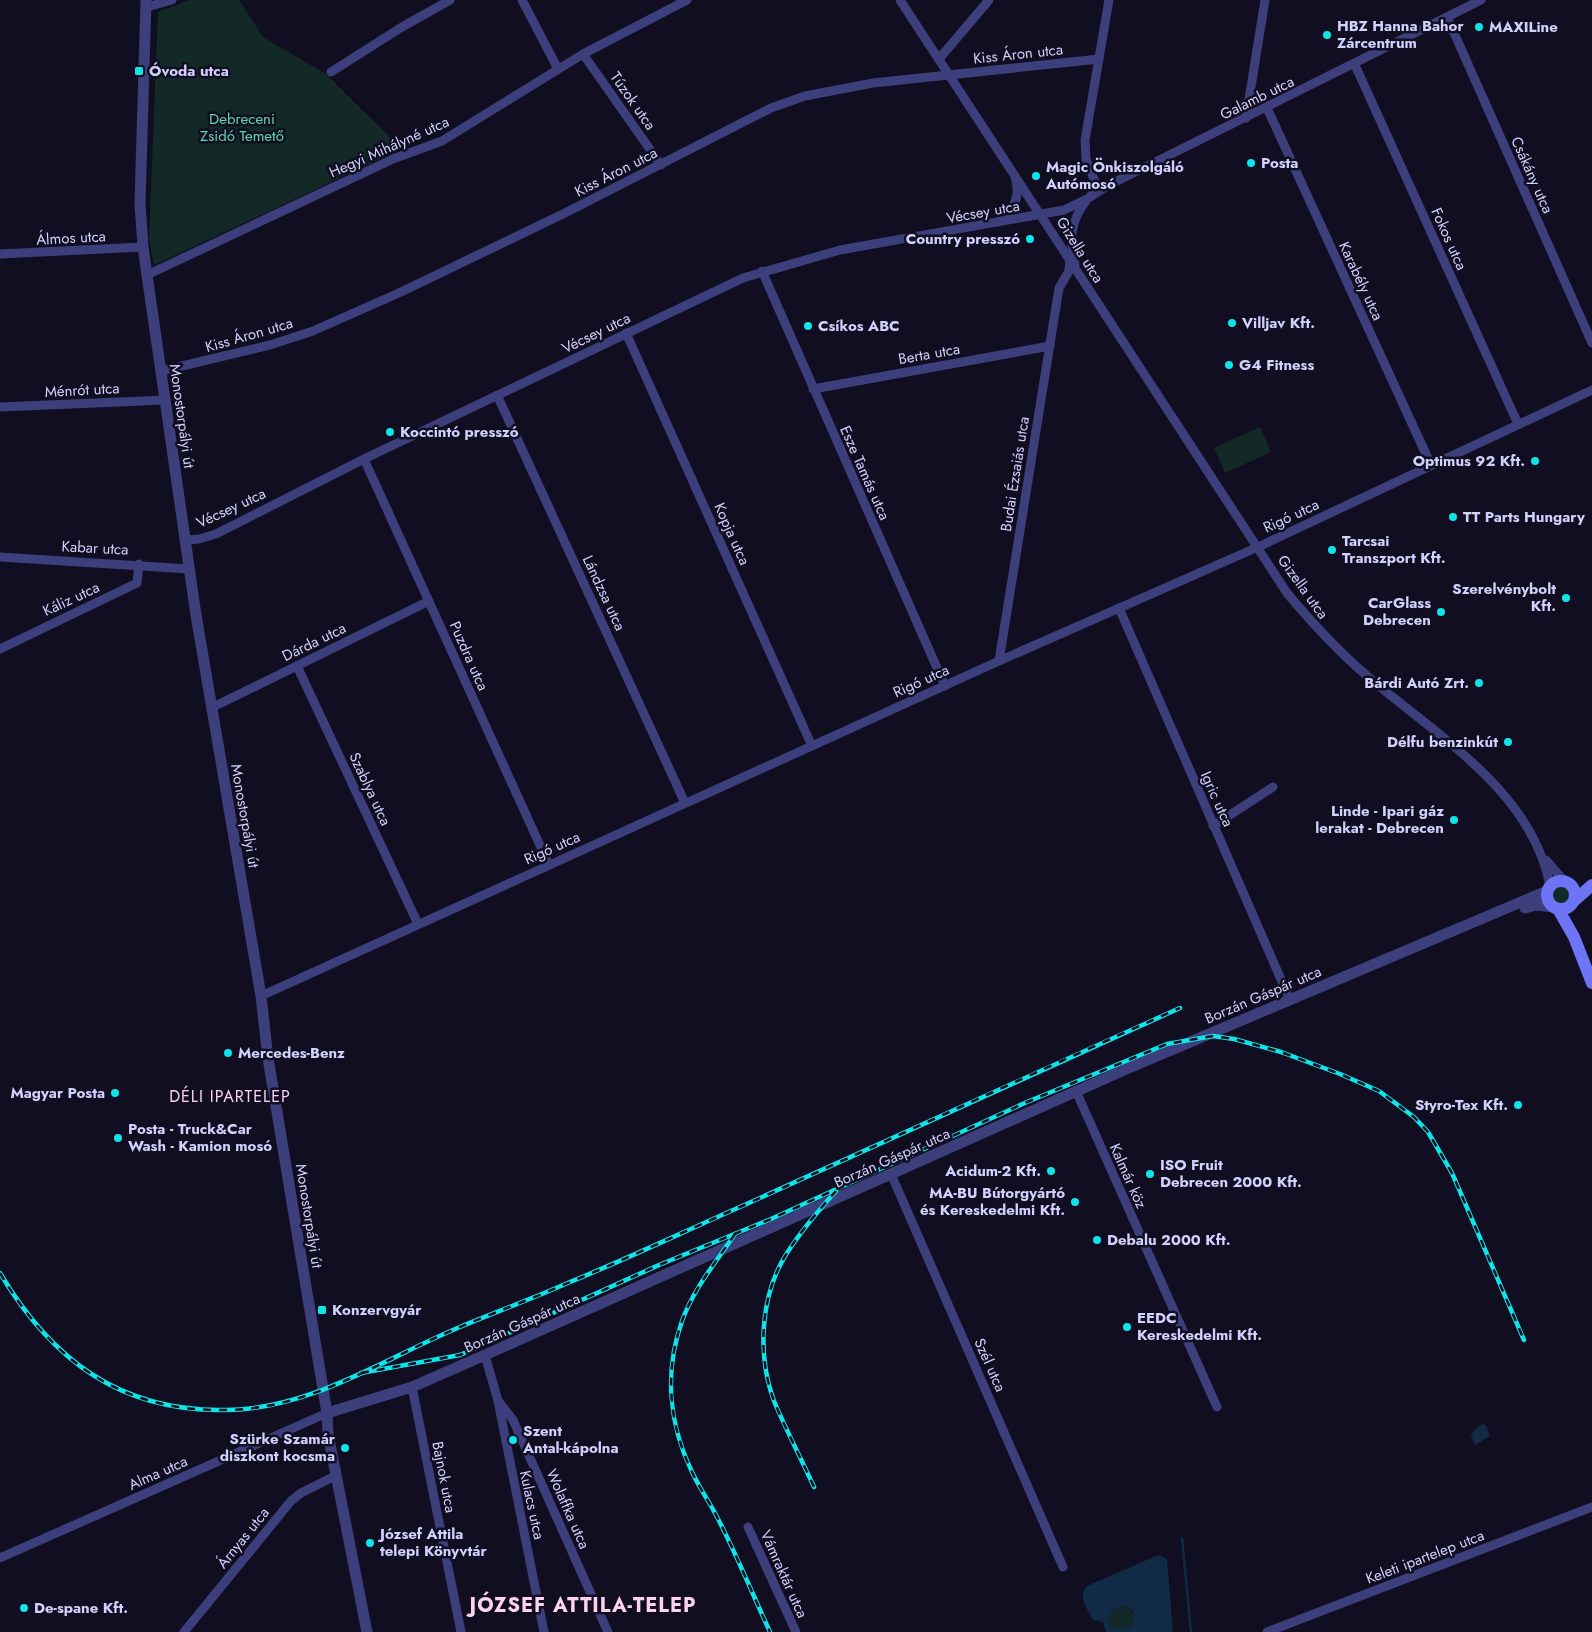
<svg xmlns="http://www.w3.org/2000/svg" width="1592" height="1632" font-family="Jost,sans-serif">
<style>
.green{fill:#122927}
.water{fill:#112a46;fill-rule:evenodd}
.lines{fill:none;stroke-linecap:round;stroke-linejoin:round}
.stream{stroke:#112a46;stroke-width:2.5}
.minor{stroke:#3c3f7c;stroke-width:9}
.tertiary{stroke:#3c3f7c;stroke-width:11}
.secondary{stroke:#6d74f6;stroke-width:12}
.rail-casing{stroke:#0fe4e9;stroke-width:4.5}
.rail{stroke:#100e20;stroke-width:2.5;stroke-dasharray:8;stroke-linecap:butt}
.poi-dot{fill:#0fe4e9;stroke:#100e20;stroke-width:2}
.labels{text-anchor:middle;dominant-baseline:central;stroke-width:5;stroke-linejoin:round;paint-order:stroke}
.poi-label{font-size:15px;font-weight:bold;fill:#d2d0fc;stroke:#100e20;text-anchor:start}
.street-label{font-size:15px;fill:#d2d0fc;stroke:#100e20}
.park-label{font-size:15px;fill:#61d7b0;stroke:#100e20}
.neighbourhood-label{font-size:16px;letter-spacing:1px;fill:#fcd2f0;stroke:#100e20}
.district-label{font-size:20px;font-weight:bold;letter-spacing:1px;fill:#fcd2f0;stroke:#100e20}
</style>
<rect width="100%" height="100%" fill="#100e20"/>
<!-- green -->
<g class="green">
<polygon points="189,0 239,0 263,37 326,74 402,149 154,265 149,238 158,12"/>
<polygon points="1260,427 1271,452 1225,473 1214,448"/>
<circle cx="1561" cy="895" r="9"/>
<path d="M1119,1606C1131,1607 1135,1612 1134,1623L1126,1629L1112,1628L1107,1619L1114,1609Z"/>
</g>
<!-- water -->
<g class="water">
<polygon points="1482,1424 1486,1425 1490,1436 1475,1445 1471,1436 1474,1430"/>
<path d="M1158,1555L1167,1559L1173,1632H1106L1103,1622L1093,1620C1088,1609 1077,1597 1087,1586ZM1119,1606L1127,1607L1133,1611L1134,1623L1126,1629L1112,1628L1107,1619L1114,1609Z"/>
</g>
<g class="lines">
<!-- stream -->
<polyline class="stream" points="1182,1538 1191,1632"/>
<!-- minor -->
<g class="minor">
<polyline points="522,0 558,69"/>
<path d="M900,0L1287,593C1312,623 1337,650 1366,675C1434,734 1532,790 1550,886"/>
<polyline points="147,7 172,0"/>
<polyline points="1447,17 1592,343"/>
<polyline points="583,54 661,165"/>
<polyline points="939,59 989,0"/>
<polyline points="1355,65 1518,424"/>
<polyline points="331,72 402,27 450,0"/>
<polyline points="1267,108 1431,465"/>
<polyline points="1246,118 1265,0"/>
<polyline points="1091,196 1096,184 1086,159 1085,140 1109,0"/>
<path d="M998,222C1014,211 1021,196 1015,177"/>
<polyline points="0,254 143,247"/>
<path d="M1075,264C1069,239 1070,222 1086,201"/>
<polyline points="762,271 945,686"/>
<polyline points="147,275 393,159 442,141 583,54 687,0"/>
<polyline points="626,333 812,746"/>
<polyline points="161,371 270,345 313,331 401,292 565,213 771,108 805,96 873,83 1099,59"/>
<polyline points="813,389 1050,346"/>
<polyline points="497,395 685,803"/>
<polyline points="0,407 166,400"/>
<polyline points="364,459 549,865"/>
<polyline points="184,540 199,539 216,534 364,459 743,278 840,250 1064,210 1087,199 1107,186 1481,0"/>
<polyline points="0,557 189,569"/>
<polyline points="1119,608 1290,1000"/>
<polyline points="0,649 137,583 139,564"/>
<polyline points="999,661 1059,288 1069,271 1070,260"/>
<polyline points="297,666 418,924"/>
<polyline points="211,708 429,601"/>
<polyline points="1213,826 1273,787"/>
<polyline points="1546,860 1565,882"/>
<polyline points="261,996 999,661 1258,547 1592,390"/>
<polyline points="1076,1091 1217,1407"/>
<polyline points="891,1174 1063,1567"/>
<polyline points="485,1355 498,1401 544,1632"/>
<polyline points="412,1387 461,1632"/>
<polyline points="499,1402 513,1420 608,1632"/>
<polyline points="748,1527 796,1632"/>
<polyline points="0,1558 327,1413"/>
<polyline points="184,1632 291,1501 301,1493 335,1476"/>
<polyline points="1267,1632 1592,1507"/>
</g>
<!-- tertiary -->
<g class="tertiary">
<polyline points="146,0 140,203 143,247 196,615 261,996 268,1058 327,1413 328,1434 367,1632"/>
<polyline points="1525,908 1536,905 1553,907"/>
<polyline points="327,1413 412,1387 485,1355 1124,1070 1547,891"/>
</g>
<!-- secondary -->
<g class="secondary">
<circle cx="1561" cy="895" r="14"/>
<polyline points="1575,900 1592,885"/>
<polyline points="1558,909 1574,937 1592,983"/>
</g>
<!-- rail casing -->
<g class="rail-casing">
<g id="rail">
<path d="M735,1234C716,1262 694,1288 682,1321C664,1372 669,1424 692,1472C699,1487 708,1500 716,1515C736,1553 752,1593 770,1632"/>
<path d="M0,1273C51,1359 120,1412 225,1410C310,1410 383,1359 460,1327C496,1312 534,1298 570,1282C627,1259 683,1232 740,1207C887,1141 1033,1073 1180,1008"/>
<polyline points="361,1373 460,1355 659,1265 771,1219 1027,1102 1167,1044 1213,1036 1234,1039 1281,1052 1340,1074 1379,1091 1414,1117 1428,1132 1452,1173 1524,1340"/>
<path d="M814,1487C801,1458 786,1430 774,1401C757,1355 760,1295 787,1253C801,1231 819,1210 836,1191"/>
</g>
</g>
<!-- rail -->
<use href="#rail" class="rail"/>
</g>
<!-- markers -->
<g class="poi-dot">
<circle cx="1479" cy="27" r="5"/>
<circle cx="1327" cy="35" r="5"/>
<rect x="134" y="66" width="10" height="10" rx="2.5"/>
<circle cx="1251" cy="163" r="5"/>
<circle cx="1036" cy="176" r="5"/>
<circle cx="1030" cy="239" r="5"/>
<circle cx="1232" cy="323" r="5"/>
<circle cx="808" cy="326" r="5"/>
<circle cx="1229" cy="365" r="5"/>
<circle cx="390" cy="432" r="5"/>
<circle cx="1535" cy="461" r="5"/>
<circle cx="1453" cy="517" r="5"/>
<circle cx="1332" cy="550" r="5"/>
<circle cx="1566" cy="598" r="5"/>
<circle cx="1441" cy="612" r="5"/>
<circle cx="1479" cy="683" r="5"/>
<circle cx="1508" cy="742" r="5"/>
<circle cx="1454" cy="820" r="5"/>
<circle cx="228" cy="1053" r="5"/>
<circle cx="115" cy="1093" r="5"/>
<circle cx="1518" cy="1105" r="5"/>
<circle cx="118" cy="1138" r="5"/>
<circle cx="1051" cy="1171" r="5"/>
<circle cx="1150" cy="1174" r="5"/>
<circle cx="1075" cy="1202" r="5"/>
<circle cx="1097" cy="1240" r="5"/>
<rect x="317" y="1305" width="10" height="10" rx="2.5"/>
<circle cx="1127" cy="1327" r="5"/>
<circle cx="513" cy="1440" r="5"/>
<circle cx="345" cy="1448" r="5"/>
<circle cx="370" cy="1543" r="5"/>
<circle cx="24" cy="1608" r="5"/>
</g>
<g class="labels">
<!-- poi labels -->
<g class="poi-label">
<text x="1337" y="26">HBZ Hanna Bahor<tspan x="1337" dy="17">Zárcentrum</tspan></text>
<text x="1489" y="27">MAXILine</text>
<text x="149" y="71">Óvoda utca</text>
<text x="1261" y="163">Posta</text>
<text x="1046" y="167">Magic Önkiszolgáló<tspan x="1046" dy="17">Autómosó</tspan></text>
<text x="1020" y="239" text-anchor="end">Country presszó</text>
<text x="1242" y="323">Villjav Kft.</text>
<text x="818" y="326">Csíkos ABC</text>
<text x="1239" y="365">G4 Fitness</text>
<text x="400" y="432">Koccintó presszó</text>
<text x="1525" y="461" text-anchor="end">Optimus 92 Kft.</text>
<text x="1463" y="517">TT Parts Hungary</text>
<text x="1342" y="541">Tarcsai<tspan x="1342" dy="17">Transzport Kft.</tspan></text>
<text x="1556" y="589" text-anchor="end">Szerelvénybolt<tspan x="1556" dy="17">Kft.</tspan></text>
<text x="1431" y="603" text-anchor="end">CarGlass<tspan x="1431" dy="17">Debrecen</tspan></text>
<text x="1469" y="683" text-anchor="end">Bárdi Autó Zrt.</text>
<text x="1498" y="742" text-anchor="end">Délfu benzinkút</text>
<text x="1444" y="811" text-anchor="end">Linde - Ipari gáz<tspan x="1444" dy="17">lerakat - Debrecen</tspan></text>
<text x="238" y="1053">Mercedes-Benz</text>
<text x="105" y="1093" text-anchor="end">Magyar Posta</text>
<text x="1508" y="1105" text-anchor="end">Styro-Tex Kft.</text>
<text x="128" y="1129">Posta - Truck&amp;Car<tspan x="128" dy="17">Wash - Kamion mosó</tspan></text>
<text x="1160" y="1165">ISO Fruit<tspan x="1160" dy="17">Debrecen 2000 Kft.</tspan></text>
<text x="1041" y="1171" text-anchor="end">Acidum-2 Kft.</text>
<text x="1065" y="1193" text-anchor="end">MA-BU Bútorgyártó<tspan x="1065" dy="17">és Kereskedelmi Kft.</tspan></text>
<text x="1107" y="1240">Debalu 2000 Kft.</text>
<text x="332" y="1310">Konzervgyár</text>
<text x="1137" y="1318">EEDC<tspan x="1137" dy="17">Kereskedelmi Kft.</tspan></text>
<text x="523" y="1431">Szent<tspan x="523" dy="17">Antal-kápolna</tspan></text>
<text x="335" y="1439" text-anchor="end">Szürke Szamár<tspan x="335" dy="17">diszkont kocsma</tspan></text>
<text x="380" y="1534">József Attila<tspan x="380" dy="17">telepi Könyvtár</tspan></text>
<text x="34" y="1608">De-spane Kft.</text>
</g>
<!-- street labels -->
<g class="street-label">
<text transform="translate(1018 54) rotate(-6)">Kiss Áron utca</text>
<text transform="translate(1257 98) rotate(-26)">Galamb utca</text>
<text transform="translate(633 101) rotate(55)">Túzok utca</text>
<text transform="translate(389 147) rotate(-24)">Hegyi Mihályné utca</text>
<text transform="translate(616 172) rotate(-27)">Kiss Áron utca</text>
<text transform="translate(1532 175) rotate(66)">Csákány utca</text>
<text transform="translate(983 212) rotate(-10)">Vécsey utca</text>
<text transform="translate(71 238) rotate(-3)">Álmos utca</text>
<text transform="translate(1449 239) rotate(66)">Fokos utca</text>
<text transform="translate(1080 250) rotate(58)">Gizella utca</text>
<text transform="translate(1361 281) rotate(65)">Karabély utca</text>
<text transform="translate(596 333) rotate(-26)">Vécsey utca</text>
<text transform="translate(249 335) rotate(-16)">Kiss Áron utca</text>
<text transform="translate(929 354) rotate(-10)">Berta utca</text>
<text transform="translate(82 390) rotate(-3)">Ménrót utca</text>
<text transform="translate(182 416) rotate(82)">Monostorpályi út</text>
<text transform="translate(865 473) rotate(66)">Esze Tamás utca</text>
<text transform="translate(1015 474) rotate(-81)">Budai Ézsaiás utca</text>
<text transform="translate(231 508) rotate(-25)">Vécsey utca</text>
<text transform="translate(1291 516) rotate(-25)">Rigó utca</text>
<text transform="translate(732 534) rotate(66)">Kopja utca</text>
<text transform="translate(95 548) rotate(3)">Kabar utca</text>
<text transform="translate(1303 587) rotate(54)">Gizella utca</text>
<text transform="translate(604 593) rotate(65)">Lándzsa utca</text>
<text transform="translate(71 599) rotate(-25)">Káliz utca</text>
<text transform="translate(314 642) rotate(-26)">Dárda utca</text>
<text transform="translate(469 656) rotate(66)">Puzdra utca</text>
<text transform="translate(921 681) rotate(-24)">Rigó utca</text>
<text transform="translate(370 789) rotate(65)">Szablya utca</text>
<text transform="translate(1217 799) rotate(66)">Igric utca</text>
<text transform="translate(245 816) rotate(80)">Monostorpályi út</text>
<text transform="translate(552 848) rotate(-24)">Rigó utca</text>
<text transform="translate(1263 995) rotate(-23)">Borzán Gáspár utca</text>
<text transform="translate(892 1158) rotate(-24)">Borzán Gáspár utca</text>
<text transform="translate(1128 1176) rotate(66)">Kalmár köz</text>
<text transform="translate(309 1216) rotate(81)">Monostorpályi út</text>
<text transform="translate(522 1323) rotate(-24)">Borzán Gáspár utca</text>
<text transform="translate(990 1365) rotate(66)">Szél utca</text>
<text transform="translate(158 1473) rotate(-24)">Alma utca</text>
<text transform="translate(444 1477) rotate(79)">Bajnok utca</text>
<text transform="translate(532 1505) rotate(78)">Kulacs utca</text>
<text transform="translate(568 1509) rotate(66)">Wolaffka utca</text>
<text transform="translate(243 1538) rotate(-51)">Árnyas utca</text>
<text transform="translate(1425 1557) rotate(-21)">Keleti ipartelep utca</text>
<text transform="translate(784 1574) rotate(66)">Vámraktár utca</text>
</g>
<!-- park labels -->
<g class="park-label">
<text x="242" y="119">Debreceni<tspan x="242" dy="17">Zsidó Temető</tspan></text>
</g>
<!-- neighbourhood labels -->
<g class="neighbourhood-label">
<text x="230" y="1096">DÉLI IPARTELEP</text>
</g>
<!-- district labels -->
<g class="district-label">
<text x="583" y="1605">JÓZSEF ATTILA-TELEP</text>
</g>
</g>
</svg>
